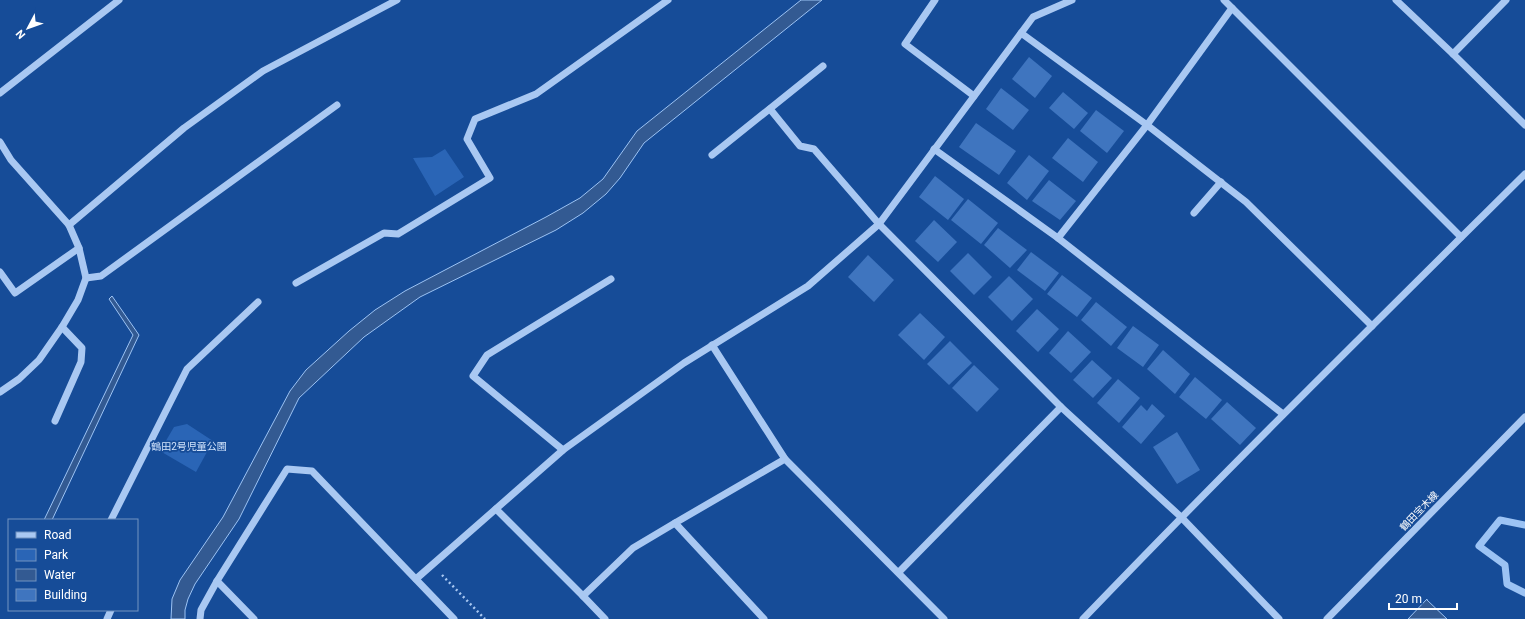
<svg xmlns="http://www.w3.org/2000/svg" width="1525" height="619" font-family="Roboto,'Noto Sans JP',sans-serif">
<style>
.green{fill:#2a65b6}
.water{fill:#335a92;stroke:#9cc3f4}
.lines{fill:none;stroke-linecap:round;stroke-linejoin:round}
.stream{stroke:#9cc3f4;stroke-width:7}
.building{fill:#3f75bf}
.path{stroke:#a9c8f2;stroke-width:2.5;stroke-dasharray:2 3;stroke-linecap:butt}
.minor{stroke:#a9c8f2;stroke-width:7}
.labels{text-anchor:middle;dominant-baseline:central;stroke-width:3.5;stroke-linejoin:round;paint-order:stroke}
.park-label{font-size:10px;fill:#d1e3fc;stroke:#164c98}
.street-label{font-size:10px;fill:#fff;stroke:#164c98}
</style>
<rect width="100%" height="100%" fill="#164c98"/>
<!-- green -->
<g class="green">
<polygon points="445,149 464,177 435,196 413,158 432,157"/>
<polygon points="187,424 213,441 196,472 160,451 174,427"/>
</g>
<!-- water -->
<g class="water">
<polygon points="801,0 822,0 644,143 620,178 606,194 583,213 556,230 420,297 364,337 299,398 239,519 195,584 188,599 185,610 185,619 171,619 172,599 180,580 223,517 290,391 306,370 349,331 375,310 405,291 546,217 580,198 603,179 637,131"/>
<polygon points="112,296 139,335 52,520 44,520 133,335 109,299"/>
<polygon points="1427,599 1427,600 1447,619 1408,619"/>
</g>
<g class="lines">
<!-- stream -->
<polyline class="stream" points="1525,525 1500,520 1479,546 1505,565 1507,584 1525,593"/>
</g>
<!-- building -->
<g class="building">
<polygon points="1029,57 1052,76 1035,98 1012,79"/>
<polygon points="1001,88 1029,110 1013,130 986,109"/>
<polygon points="1063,92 1088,113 1074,129 1049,108"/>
<polygon points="1096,110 1124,131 1107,153 1080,131"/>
<polygon points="976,123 1016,151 999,175 959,147"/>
<polygon points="1068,138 1098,162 1083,182 1052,158"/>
<polygon points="1029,155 1049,171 1027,200 1007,183"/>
<polygon points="935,176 964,199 948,220 919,197"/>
<polygon points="1049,180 1076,201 1060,220 1032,201"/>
<polygon points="968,199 998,223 981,244 951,220"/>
<polygon points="934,220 957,242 938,262 915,241"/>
<polygon points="998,228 1027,250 1010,268 984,245"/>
<polygon points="1031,252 1059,273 1045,291 1017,270"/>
<polygon points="968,253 992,277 974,295 950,271"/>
<polygon points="868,255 894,280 874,302 848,277"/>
<polygon points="1062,275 1092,298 1077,317 1047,294"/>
<polygon points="1009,276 1033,299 1012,321 988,297"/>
<polygon points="1096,302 1127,327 1111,346 1081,320"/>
<polygon points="1037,309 1059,329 1038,352 1016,331"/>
<polygon points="920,313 945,337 924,360 898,335"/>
<polygon points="1133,326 1159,345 1143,367 1117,348"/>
<polygon points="1068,331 1091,352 1071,373 1049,353"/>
<polygon points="950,341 972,363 949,385 927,364"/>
<polygon points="1163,350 1190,374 1175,394 1147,369"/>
<polygon points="1092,360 1112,378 1093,398 1073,380"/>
<polygon points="974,365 999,389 977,412 952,388"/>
<polygon points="1195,377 1222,400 1206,419 1179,397"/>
<polygon points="1118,379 1140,398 1119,423 1097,403"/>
<polygon points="1227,402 1256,428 1240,445 1211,419"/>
<polygon points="1152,404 1165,416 1141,444 1122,427 1141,405 1147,411"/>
<polygon points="1177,432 1200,470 1177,484 1153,447"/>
</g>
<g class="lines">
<!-- path -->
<polyline class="path" points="442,575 485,619"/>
<!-- minor -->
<g class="minor">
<polyline points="935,0 905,44 974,96"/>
<polyline points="1224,0 1232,8"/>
<polyline points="1396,0 1453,54 1525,125"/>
<polyline points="1021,33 1147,125 1246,202 1372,326"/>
<polyline points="1453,54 1506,0"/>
<polyline points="0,93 119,0"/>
<polyline points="770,109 800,146 814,149 879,224 1061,407 1181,517 1279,619"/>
<polyline points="0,142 11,160 69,225 79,248 86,278 78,300 62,327 39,360 19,379 0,392"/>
<polyline points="934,149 1058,238 1283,414"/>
<polyline points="712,155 823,66"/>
<polyline points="1194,213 1221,182"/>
<polyline points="69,225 184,128 263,71 397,0"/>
<polyline points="1058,238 1147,125 1232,8 1461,237"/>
<polyline points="0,272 15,293 79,248"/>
<polyline points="86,278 101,276 337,105"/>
<polyline points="296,283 384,233 398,234 490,178 467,139 475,119 536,94 668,0"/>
<polyline points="712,345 785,459 944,619"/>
<polyline points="55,421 81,362 82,348 62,327"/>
<polyline points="563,450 473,376 487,355 611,279"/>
<polyline points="496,509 583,596"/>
<polyline points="111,520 187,369 258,302"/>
<polyline points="899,572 1061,407"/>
<polyline points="416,579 563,450 684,363 808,286 879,224 1033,17 1072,0"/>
<polyline points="217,581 254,619"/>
<polyline points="107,619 111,610"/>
<polyline points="200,619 201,610 217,581 287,469 312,471 454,619"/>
<polyline points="605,619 583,596 633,548 675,523"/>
<polyline points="764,619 675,523 785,459"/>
<path d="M1083,619C1228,468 1377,321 1525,174"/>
<polyline points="1327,619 1525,417"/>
</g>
</g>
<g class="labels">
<!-- park labels -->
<g class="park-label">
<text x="189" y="446">鶴田2号児童公園</text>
</g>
<!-- street labels -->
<g class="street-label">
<text transform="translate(1419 511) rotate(-46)">鶴田宝木線</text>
</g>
</g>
<!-- legend -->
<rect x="8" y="519" width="130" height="92" fill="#164c98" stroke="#7394c1"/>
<rect x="16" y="532" width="20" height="6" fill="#a9c8f2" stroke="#7394c1"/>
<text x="44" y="539" font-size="12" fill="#ffffff">Road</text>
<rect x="16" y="549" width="20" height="12" fill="#2a65b6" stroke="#7394c1"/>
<text x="44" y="559" font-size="12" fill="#ffffff">Park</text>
<rect x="16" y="569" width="20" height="12" fill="#335a92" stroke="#7394c1"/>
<text x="44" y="579" font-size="12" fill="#ffffff">Water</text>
<rect x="16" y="589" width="20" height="12" fill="#3f75bf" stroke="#7394c1"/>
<text x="44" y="599" font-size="12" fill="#ffffff">Building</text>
<!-- north arrow -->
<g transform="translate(28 28) rotate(229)" stroke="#164c98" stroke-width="3" paint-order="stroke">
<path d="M0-3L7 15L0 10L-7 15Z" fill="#ffffff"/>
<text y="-6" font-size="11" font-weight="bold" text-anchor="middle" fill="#ffffff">N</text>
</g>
<!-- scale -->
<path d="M1389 603v6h68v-6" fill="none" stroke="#ffffff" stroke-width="2"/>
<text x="1395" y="603" font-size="12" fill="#ffffff" stroke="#164c98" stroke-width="3" paint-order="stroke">20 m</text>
</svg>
